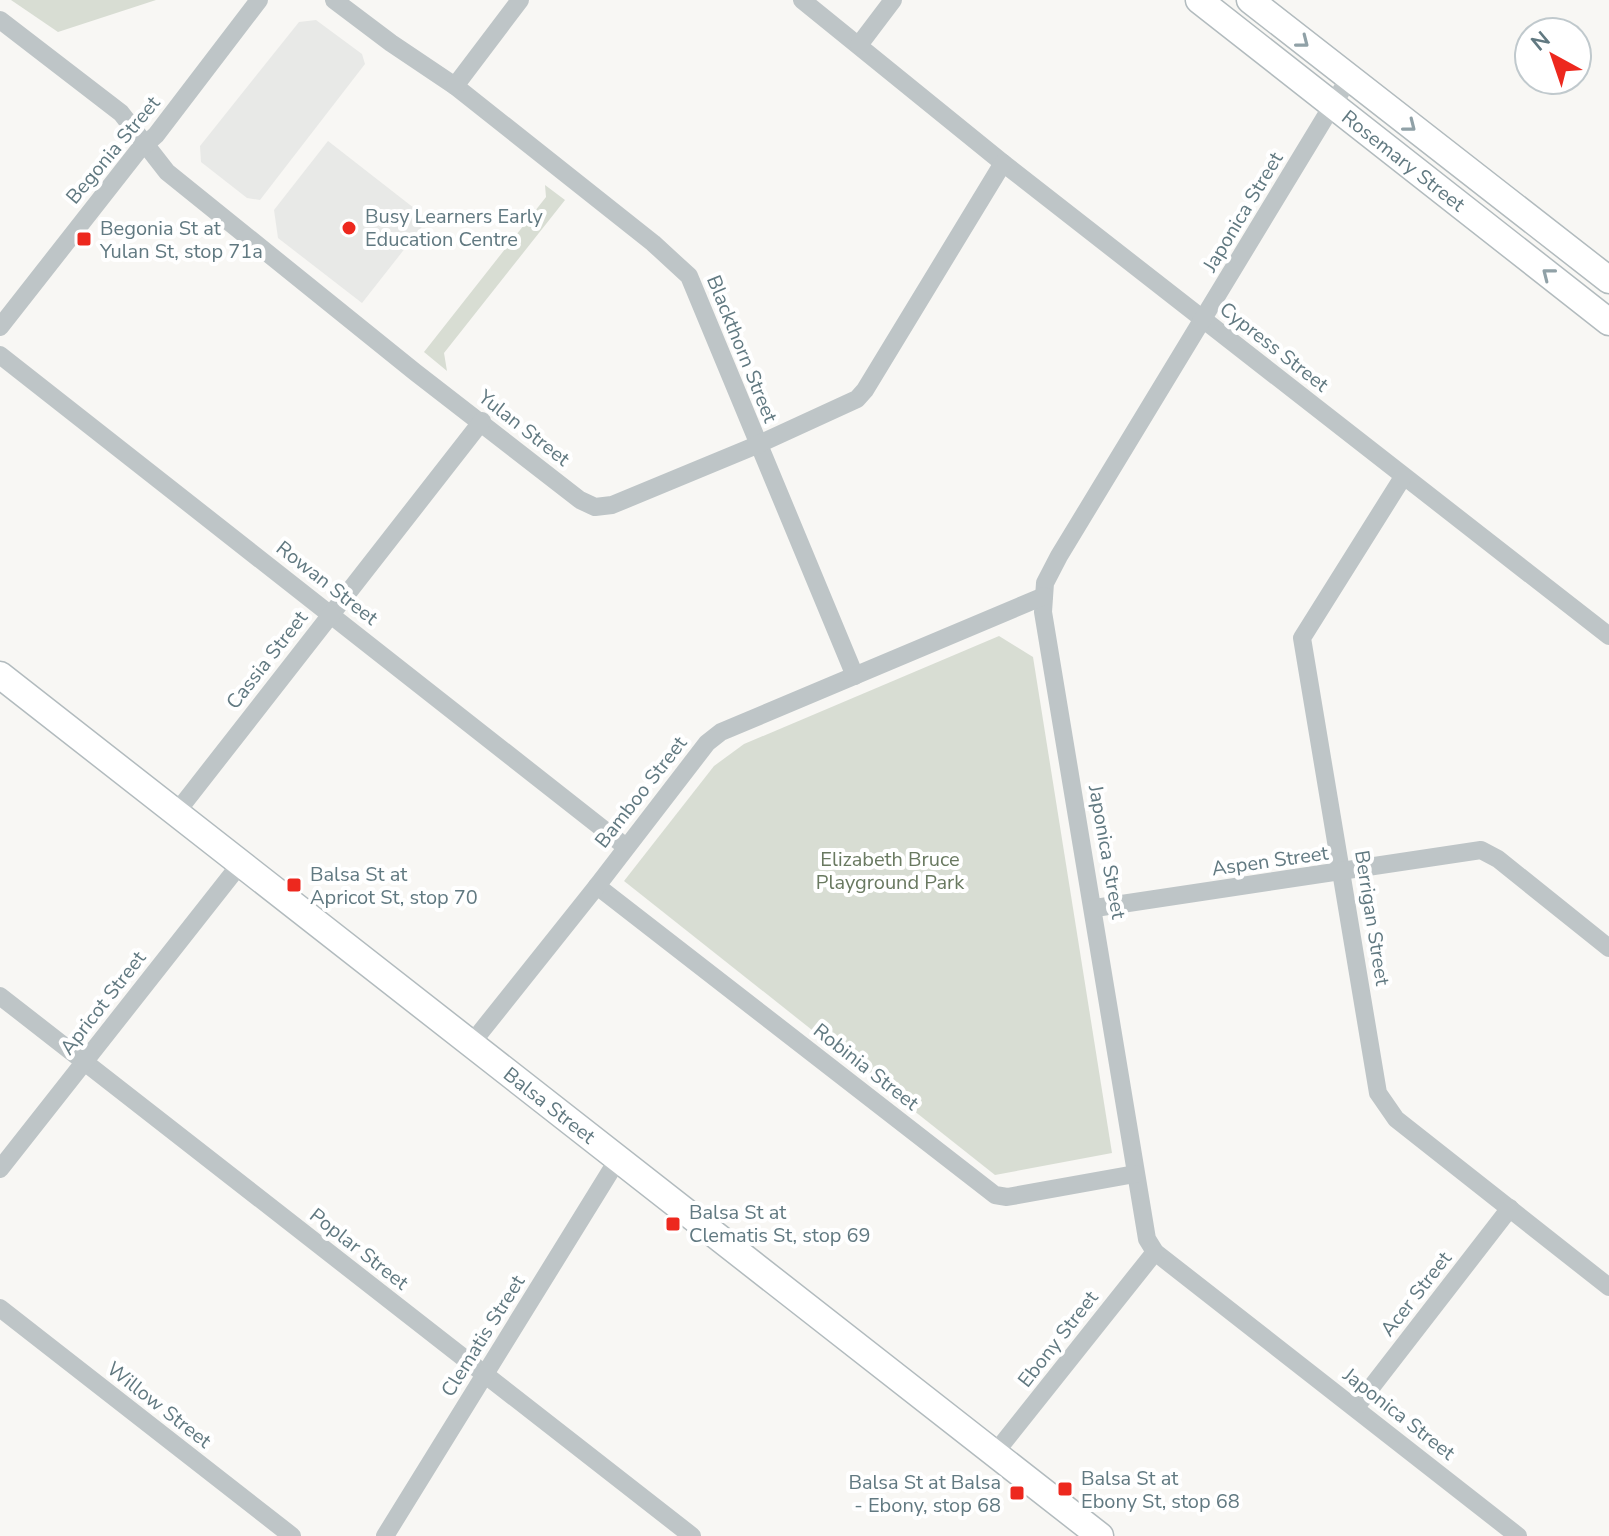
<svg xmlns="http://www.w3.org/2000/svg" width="1609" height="1536" font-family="'Nunito Sans',sans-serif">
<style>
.built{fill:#e8e9e7}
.green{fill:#d8ddd3}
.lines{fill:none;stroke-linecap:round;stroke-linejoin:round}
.secondary-casing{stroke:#b2bbbe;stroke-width:29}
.street{stroke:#bec5c7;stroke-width:18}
.secondary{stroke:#fff;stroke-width:26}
.oneway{stroke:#90a1a7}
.poi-dot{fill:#ed281e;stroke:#fff;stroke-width:3}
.labels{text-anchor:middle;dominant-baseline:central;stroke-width:8;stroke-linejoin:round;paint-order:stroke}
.street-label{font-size:20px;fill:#617981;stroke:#fff}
.poi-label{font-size:20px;fill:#617981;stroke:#fff;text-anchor:start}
.park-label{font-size:20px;fill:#697960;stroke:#fff}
</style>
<rect width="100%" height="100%" fill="#f8f7f4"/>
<!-- built -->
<g class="built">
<polygon points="316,20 362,54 365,64 260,200 247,198 201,162 200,146 299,22"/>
<polygon points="328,141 428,219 362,303 278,238 274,210"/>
</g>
<!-- green -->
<g class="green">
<polygon points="11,0 156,0 58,32"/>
<polygon points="545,185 565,200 444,353 447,371 424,352 546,197"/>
<polygon points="999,636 1033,657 1112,1153 995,1175 624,881 714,766 744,744"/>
</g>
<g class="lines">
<!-- secondary casing -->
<g class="secondary-casing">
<g id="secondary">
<path id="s1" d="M1199,0L1609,322"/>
<polyline points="1250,0 1609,280"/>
<path id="s2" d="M0,675L1100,1536"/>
</g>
</g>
<!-- street -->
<g class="street">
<polyline points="334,0 391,43 455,86 653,243 689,276 855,676"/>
<polyline points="802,0 1003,163 1609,636"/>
<polyline points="0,20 121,113 167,172 415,372 580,500 595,507 612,505 757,445 857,399 865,390 1003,163"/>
<polyline points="859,45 893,0"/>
<polyline points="1349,78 1059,556 1045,583 1043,612 1147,1239 1155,1252 1518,1536"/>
<polyline points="455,86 520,0"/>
<polyline points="0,327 138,151 156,135 259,0"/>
<polyline points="0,355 626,847"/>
<polyline points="1403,477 1302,638 1378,1093 1396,1119 1609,1287"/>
<polyline points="176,813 482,421"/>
<polyline points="597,886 995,1195 1007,1197 1135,1174"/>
<polyline points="1095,908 1481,850 1498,859 1609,948"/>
<polyline points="0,996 692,1536"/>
<polyline points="471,1044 597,886 707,743 721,732 1044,596"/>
<polyline points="0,1169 241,863"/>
<polyline points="0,1308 292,1536"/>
<polyline points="1356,1407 1510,1208"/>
<polyline points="995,1453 1155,1252"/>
<polyline points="385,1536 618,1159"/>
</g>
<!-- secondary -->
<use href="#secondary" class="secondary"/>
</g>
<!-- one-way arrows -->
<defs><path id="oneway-chevron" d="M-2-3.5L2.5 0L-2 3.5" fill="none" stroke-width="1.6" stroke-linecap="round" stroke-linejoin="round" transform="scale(2)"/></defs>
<g class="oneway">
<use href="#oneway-chevron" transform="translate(1303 42) rotate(38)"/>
<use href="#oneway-chevron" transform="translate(1410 126) rotate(38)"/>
<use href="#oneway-chevron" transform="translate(1548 274) rotate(-142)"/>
</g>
<!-- markers -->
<g class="poi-dot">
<circle cx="349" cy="228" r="8"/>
<rect x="76" y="231" width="16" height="16" rx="4"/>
<rect x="286" y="877" width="16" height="16" rx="4"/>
<rect x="665" y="1216" width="16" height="16" rx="4"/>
<rect x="1057" y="1481" width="16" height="16" rx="4"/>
<rect x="1009" y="1485" width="16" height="16" rx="4"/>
</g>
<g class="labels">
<!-- street labels -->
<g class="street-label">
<text transform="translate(113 150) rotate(-50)">Begonia Street</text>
<text stroke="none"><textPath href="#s1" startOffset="260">Rosemary Street</textPath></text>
<text transform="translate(1243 212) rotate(-59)">Japonica Street</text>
<text transform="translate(1274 347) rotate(38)">Cypress Street</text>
<text transform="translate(742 349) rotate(68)">Blackthorn Street</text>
<text transform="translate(524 428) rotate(38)">Yulan Street</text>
<text transform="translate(327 583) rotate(38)">Rowan Street</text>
<text transform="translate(267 660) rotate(-52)">Cassia Street</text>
<text transform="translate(641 792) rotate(-52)">Bamboo Street</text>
<text transform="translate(1107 852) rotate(80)">Japonica Street</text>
<text transform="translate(1270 861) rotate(-8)">Aspen Street</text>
<text transform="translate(1372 918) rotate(81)">Berrigan Street</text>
<text transform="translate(103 1003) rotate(-52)">Apricot Street</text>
<text transform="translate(866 1067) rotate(38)">Robinia Street</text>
<text stroke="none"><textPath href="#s2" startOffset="698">Balsa Street</textPath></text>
<text transform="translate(359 1249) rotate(38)">Poplar Street</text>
<text transform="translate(1416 1294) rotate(-52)">Acer Street</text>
<text transform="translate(483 1336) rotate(-58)">Clematis Street</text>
<text transform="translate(1058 1339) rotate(-52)">Ebony Street</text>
<text transform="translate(159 1405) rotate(38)">Willow Street</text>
<text transform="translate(1399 1414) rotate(38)">Japonica Street</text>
</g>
<!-- poi labels -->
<g class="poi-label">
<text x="365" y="216">Busy Learners Early<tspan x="365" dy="23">Education Centre</tspan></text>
<text x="100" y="228">Begonia St at<tspan x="100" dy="23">Yulan St, stop 71a</tspan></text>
<text x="310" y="874">Balsa St at<tspan x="310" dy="23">Apricot St, stop 70</tspan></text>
<text x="689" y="1212">Balsa St at<tspan x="689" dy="23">Clematis St, stop 69</tspan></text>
<text x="1081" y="1478">Balsa St at<tspan x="1081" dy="23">Ebony St, stop 68</tspan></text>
<text x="1001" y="1482" text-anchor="end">Balsa St at Balsa<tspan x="1001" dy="23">- Ebony, stop 68</tspan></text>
</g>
<!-- park labels -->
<g class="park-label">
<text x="890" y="859">Elizabeth Bruce<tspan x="890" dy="23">Playground Park</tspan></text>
</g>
</g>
<!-- north arrow -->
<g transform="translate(1553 56) rotate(320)"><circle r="38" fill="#ffffff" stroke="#c0c9cd" stroke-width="2"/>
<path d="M0-6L14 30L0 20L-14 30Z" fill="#ed281e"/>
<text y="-12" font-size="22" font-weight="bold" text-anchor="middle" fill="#617981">N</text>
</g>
</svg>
